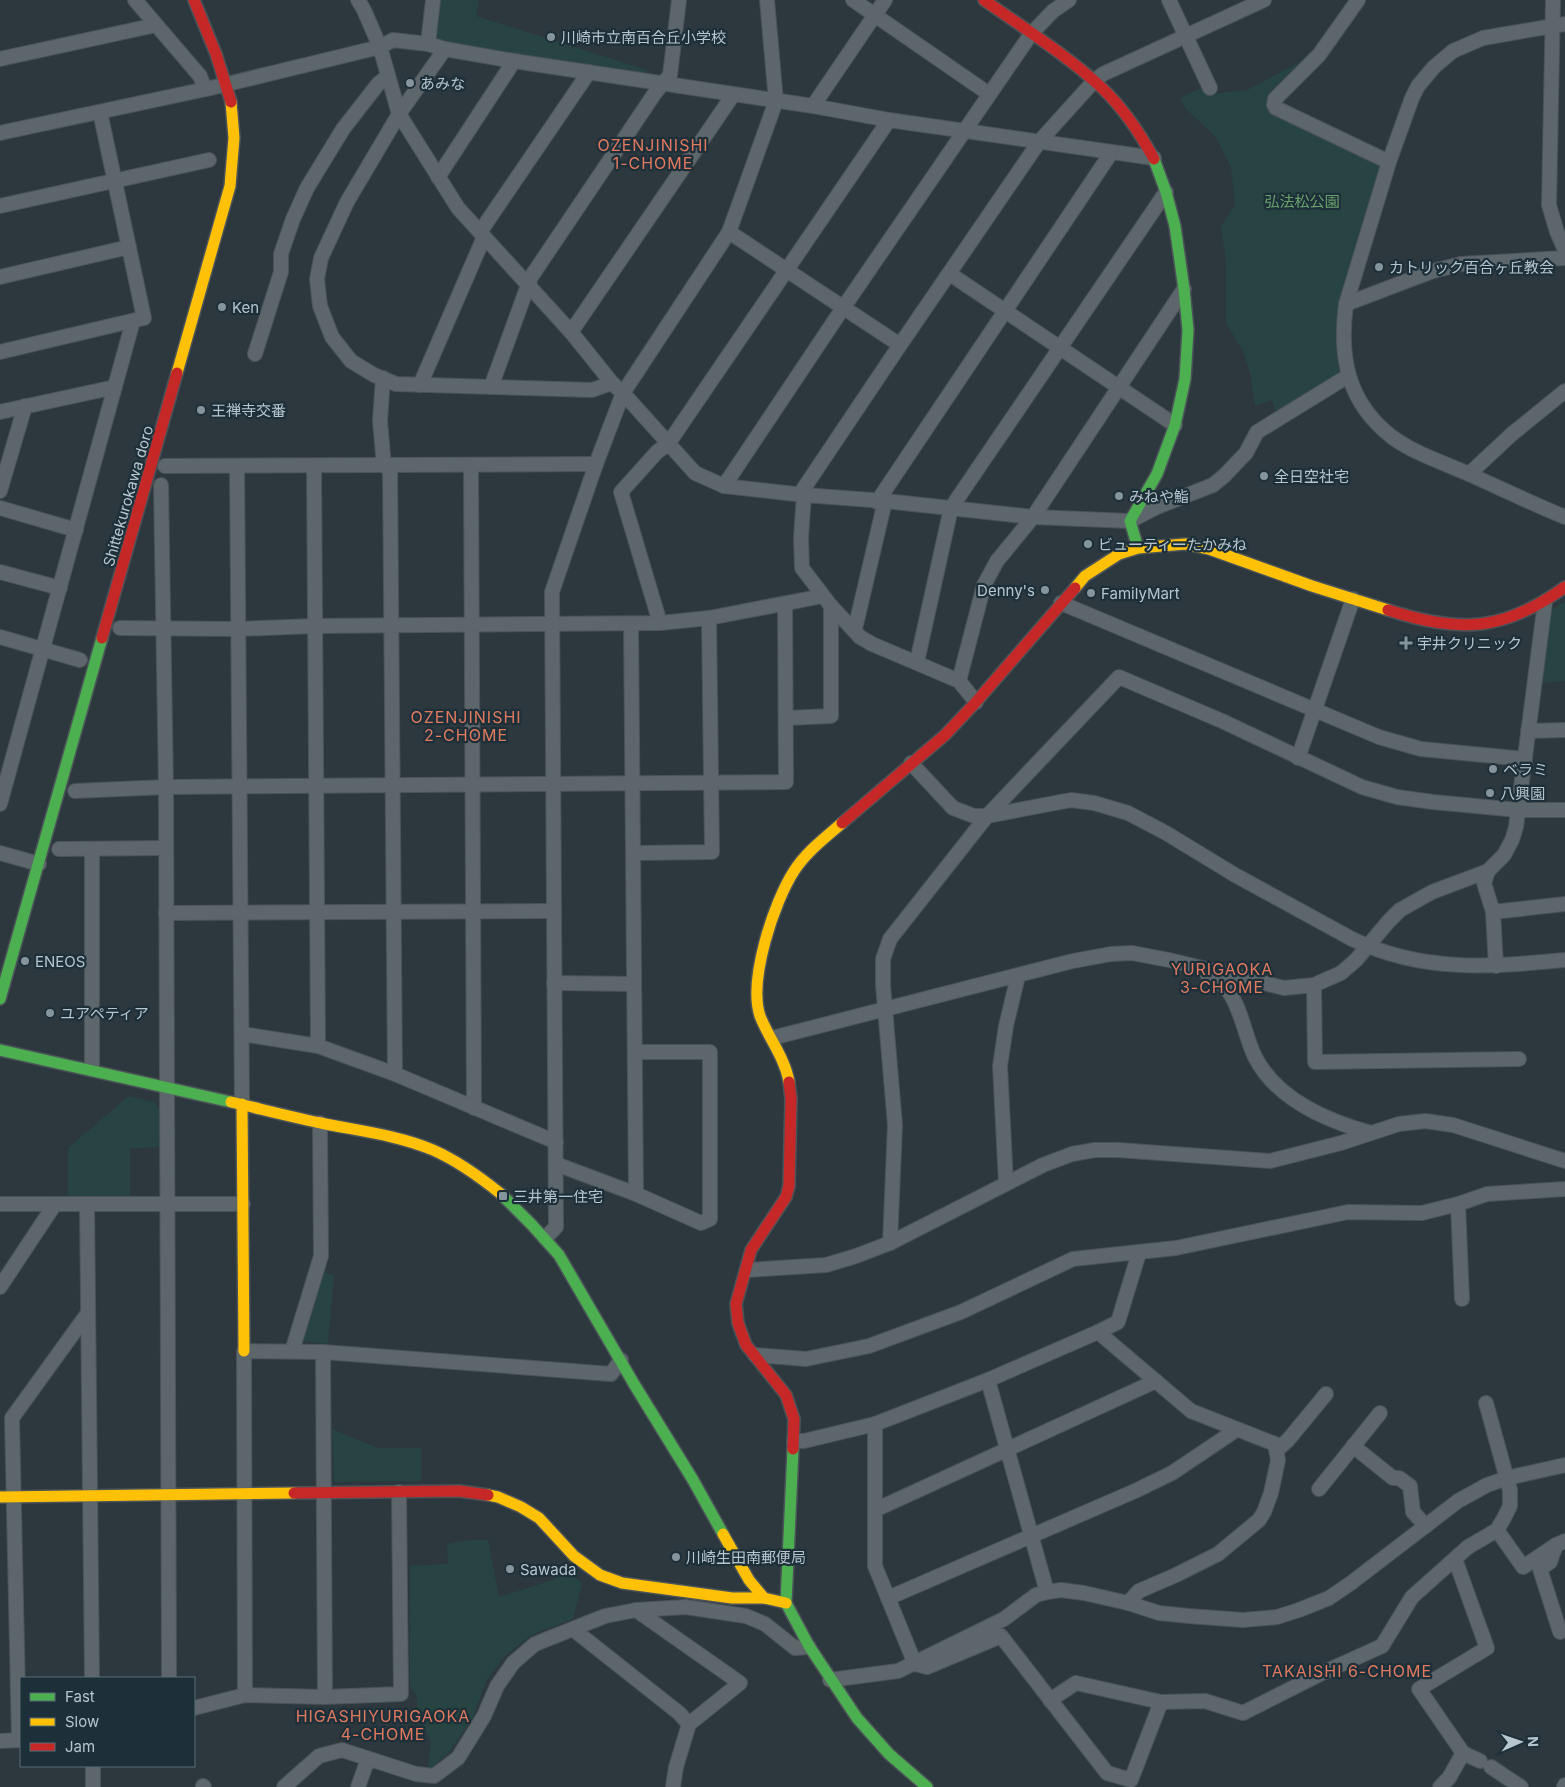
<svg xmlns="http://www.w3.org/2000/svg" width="1565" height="1787" font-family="Inter,'Noto Sans JP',sans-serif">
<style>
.green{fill:#274442}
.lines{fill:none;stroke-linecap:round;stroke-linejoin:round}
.street-casing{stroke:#4b5358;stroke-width:16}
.fast-casing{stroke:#4b5358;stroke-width:14}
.slow-casing{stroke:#4b5358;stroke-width:14}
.jam-casing{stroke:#4b5358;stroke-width:14}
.street{stroke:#5d666b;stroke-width:14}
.fast{stroke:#4caf50;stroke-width:11}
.slow{stroke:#ffc107;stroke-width:11}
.jam{stroke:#c62828;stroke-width:11}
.poi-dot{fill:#86949c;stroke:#1d303a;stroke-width:2}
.labels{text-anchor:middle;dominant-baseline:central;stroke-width:4.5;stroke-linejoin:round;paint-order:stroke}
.poi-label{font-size:15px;fill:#b7c5ce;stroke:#1d303a;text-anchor:start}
.park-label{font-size:15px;fill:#6ba26b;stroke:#1d303a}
.street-label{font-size:15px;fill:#b7c5ce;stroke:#1d303a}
.neighbourhood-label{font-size:16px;letter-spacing:1px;fill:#e1795e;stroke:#1d303a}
</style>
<rect width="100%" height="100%" fill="#2c383e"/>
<!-- green -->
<g class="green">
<polygon points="438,0 479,0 476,16 647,70 645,75 437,41 434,33"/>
<polygon points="1325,38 1318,49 1266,102 1267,111 1379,162 1381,170 1337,313 1337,358 1339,373 1337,378 1276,413 1272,400 1255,406 1251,377 1243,350 1226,324 1226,260 1221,227 1235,205 1231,167 1216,137 1186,109 1180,98 1205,86 1208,92 1212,94 1247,90 1298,63 1317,47"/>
<polygon points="1565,601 1565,681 1540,683 1549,615 1552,610"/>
<polygon points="129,1096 153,1102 160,1109 159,1147 130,1148 130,1198 68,1198 68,1148"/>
<polygon points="322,1272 334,1275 328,1344 302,1341"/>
<polygon points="332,1429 378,1448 421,1448 421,1481 334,1482"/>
<polygon points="471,1540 488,1540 499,1597 553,1580 567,1572 582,1583 573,1619 533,1634 504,1657 487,1679 473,1717 449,1752 432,1768 428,1768 431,1742 418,1713 416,1693 410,1687 410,1566 448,1564 447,1544"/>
</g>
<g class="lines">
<!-- street casing -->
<g class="street-casing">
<g id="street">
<polyline points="135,0 200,76 205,89"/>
<polyline points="358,0 364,10 380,47 399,114 458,208 571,332 612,383 623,393 695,473 724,486 804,495 885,501 1033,517 1130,521 1157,507 1213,485 1224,476 1246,453 1257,432 1348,376"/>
<polyline points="853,0 989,94"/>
<polyline points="1169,0 1210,88"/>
<polyline points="1358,0 1319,55 1275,99 1274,105 1276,108 1389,162"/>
<polyline points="1553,0 1549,205 1557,232 1565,250"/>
<path d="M1565,24L1483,38L1453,51L1434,67L1418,86L1412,98L1389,162L1346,304C1339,357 1347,402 1392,437C1415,454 1445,463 1471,475C1502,489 1533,504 1565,517"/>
<polyline points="428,44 433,0"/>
<polyline points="445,49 399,114 347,202 321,258 317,279 320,306 332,337 351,361 374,375 396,384 592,390 612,383"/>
<polyline points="0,59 156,25"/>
<polyline points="813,106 885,0"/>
<polyline points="0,133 211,88 380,47 393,40 428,44 445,49 514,61 813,106 889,120 1154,158"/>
<polyline points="438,177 514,61"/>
<polyline points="0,206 209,160"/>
<polyline points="480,232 589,72"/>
<polyline points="729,232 900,345"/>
<polyline points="950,274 1175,425"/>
<polyline points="0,277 129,247"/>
<polyline points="1346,304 1433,271 1461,264 1565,258"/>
<polyline points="571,332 733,95"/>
<polyline points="0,352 144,318 100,112"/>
<polyline points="255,354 281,272 281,254 293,219 307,188 343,129 378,84 388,76"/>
<polyline points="383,378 380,421 384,466"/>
<polyline points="420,385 484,237"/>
<polyline points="491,387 531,277 655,93 670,75 679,0"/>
<polyline points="0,412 115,387"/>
<polyline points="390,465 395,1074"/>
<polyline points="471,465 474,1108"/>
<polyline points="165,466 596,464"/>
<polyline points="237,466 242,1104"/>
<polyline points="314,466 318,1046"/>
<polyline points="1469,474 1512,434 1565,391"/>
<polyline points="161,485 166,787 169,1678"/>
<polyline points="724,486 843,308 1031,34 1053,11 1069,0"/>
<polyline points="0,491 25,406"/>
<polyline points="800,494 900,345 1039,142 1094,81 1103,74 1264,0"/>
<polyline points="804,495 801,538 802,568 831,606 860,637 872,644 959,681 976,702"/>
<polyline points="877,502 1111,153"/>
<polyline points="0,508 76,530"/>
<polyline points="0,572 60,588"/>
<polyline points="1061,603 1379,737 1421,749 1525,759"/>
<polyline points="660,623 621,492 657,452 668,444 889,120"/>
<polyline points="631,624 636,1194"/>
<polyline points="120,628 238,629 315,626 660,623 709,618 823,596"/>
<polyline points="855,629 885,501"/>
<polyline points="0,637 80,660"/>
<polyline points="917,662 951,508 1166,192"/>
<polyline points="959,681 984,585 997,561 1033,517 1184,289"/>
<polyline points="787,718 831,716 831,606"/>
<polyline points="1528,731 1565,730"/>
<polyline points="1298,758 1353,599"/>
<path d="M911,763L953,808L974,816H987L1071,800L1094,803L1128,813L1166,833L1235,875L1352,939C1423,973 1490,967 1565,960"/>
<polyline points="75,791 166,787 786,782 785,604"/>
<polyline points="0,804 133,321"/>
<polyline points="59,849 166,848"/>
<polyline points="92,849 92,1069"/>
<polyline points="0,853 39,864"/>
<polyline points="634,853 712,852 709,618"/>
<polyline points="1488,871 1484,883 1493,912 1496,966"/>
<polyline points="1493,912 1565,904"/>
<polyline points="166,913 553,911"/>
<path d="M1206,973C1214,978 1223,984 1229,992C1242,1011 1245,1036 1255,1057C1277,1100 1327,1121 1371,1133"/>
<polyline points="554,983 634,984"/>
<polyline points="1314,985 1315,1062 1519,1059"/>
<polyline points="242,1034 318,1046 395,1074 556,1142"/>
<polyline points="772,1038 1073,961 1111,954 1132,953 1169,960 1284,988 1314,985 1341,973 1356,960 1388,922 1400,910 1432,892 1488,871 1504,855 1512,840 1516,827 1545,602"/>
<polyline points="556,1164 636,1194 701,1223 710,1219 710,1052 635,1052"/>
<polyline points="1006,1183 1000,1066 1006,1026 1018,976"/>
<polyline points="0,1204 243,1204"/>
<polyline points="87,1204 92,1678"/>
<polyline points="1458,1204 1462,1299"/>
<polyline points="545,1238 556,1227 552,592 596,464 623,393 729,232 776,101 767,0"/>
<polyline points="890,1243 895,1125 883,985 883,959 890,939 987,816 1119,677 1222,721 1362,787 1397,797 1433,802 1518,810 1565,810"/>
<polyline points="747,1270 826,1265 856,1256 890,1243 1043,1165 1072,1154 1095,1150 1118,1150 1270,1161 1341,1143 1399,1124 1425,1121 1453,1125 1565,1161"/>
<polyline points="0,1287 55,1204"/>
<polyline points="1098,1332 1191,1411 1275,1444 1278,1460 1271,1493 1264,1512 1259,1520 1218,1554 1176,1575 1139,1591 1128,1603"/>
<polyline points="292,1351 321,1256 320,1123"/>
<polyline points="323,1352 325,1697"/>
<polyline points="755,1355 806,1359 869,1346 961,1312 1073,1259 1176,1248 1348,1212 1422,1213 1458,1204 1487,1194 1565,1189"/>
<polyline points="988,1380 1047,1592"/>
<polyline points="875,1424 875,1566 915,1664 927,1667 1001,1636 1107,1773 1131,1780 1161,1702"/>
<polyline points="794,1441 804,1441 875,1424 988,1380 1098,1332 1118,1322 1139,1253"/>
<polyline points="1353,1446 1393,1478 1399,1478 1410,1486 1413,1512 1426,1526"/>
<polyline points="1277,1450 1288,1440 1326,1394"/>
<polyline points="1319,1489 1380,1413"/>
<polyline points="875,1510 1156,1381"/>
<polyline points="1497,1530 1523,1567 1556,1545 1565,1541"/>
<polyline points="1556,1545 1550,1562 1540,1569 1560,1632"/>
<polyline points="1455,1559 1487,1648 1419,1689 1463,1753 1480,1761"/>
<polyline points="888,1598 1135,1491 1172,1473 1236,1430"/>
<polyline points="636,1610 740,1683 689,1724 676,1767 673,1787"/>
<polyline points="574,1630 679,1713 689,1724"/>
<polyline points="830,1680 898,1671 1004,1619 1036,1595 1047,1592 1061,1590 1084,1593 1128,1603 1159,1613 1189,1616 1243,1620 1277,1617 1299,1610 1329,1598 1351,1583 1458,1501 1487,1485 1507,1478 1565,1465"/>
<polyline points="245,1695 244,1351 323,1352 611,1374 621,1360"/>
<polyline points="1050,1700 1076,1683 1161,1702 1205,1701 1243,1713 1320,1674 1382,1646 1412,1597 1468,1547 1497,1530 1504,1518 1510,1506 1510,1490 1486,1403"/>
<polyline points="194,1708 245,1695 325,1697 401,1694 399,1492"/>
<polyline points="19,1740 12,1418 88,1313"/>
<polyline points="0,1741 21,1740"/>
<polyline points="93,1766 93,1787"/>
<polyline points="1491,1767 1521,1787"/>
<polyline points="203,1786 204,1787"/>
<polyline points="284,1787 319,1756 342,1750 416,1774 434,1776 458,1758 484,1716 497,1686 513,1663 535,1644 605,1616 636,1610 686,1607 746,1616 765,1624 795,1648 809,1647"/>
<polyline points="358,1787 368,1759"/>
<polyline points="1440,1787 1449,1778 1463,1753"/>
<polyline points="1564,1787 1565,1785"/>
</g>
</g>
<!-- fast casing -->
<g class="fast-casing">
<g id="fast">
<polyline points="1138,548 1130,521 1157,474 1175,425 1185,379 1188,330 1184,289 1175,226 1166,192 1154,159"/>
<polyline points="0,999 102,638"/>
<polyline points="0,1050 231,1102"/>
<polyline points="501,1194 532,1225 559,1255 634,1384 693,1480 723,1534"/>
<polyline points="793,1449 786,1603 809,1646 857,1718 889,1754 927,1787"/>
</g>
</g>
<!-- slow casing -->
<g class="slow-casing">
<g id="slow">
<polyline points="177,373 230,186 234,138 231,102"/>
<polyline points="1075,588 1085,576 1119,554 1138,548 1185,544 1209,549 1312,586 1388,610"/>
<path d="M789,1082C785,1058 769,1039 760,1016C748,980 774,902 794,871C806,852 826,837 842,823"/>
<path d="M231,1102C261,1109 291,1117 321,1123C359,1131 397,1135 433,1150C458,1161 480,1177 501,1194"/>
<polyline points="242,1104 244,1351"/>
<polyline points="488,1495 498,1497 521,1507 539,1518 574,1556 600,1575 622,1583 732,1598 764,1598"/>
<polyline points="0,1497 294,1493"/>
<polyline points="723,1534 749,1580 764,1598 786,1603"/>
</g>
</g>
<!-- jam casing -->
<g class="jam-casing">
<g id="jam">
<polyline points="194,0 216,54 231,102"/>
<path d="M984,0C1022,27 1068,56 1102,88C1123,108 1140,133 1154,159"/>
<path d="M1388,610C1459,633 1503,632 1565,587"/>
<polyline points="102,638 177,373"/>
<polyline points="842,823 945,735 976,702 1075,588"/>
<polyline points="789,1082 791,1099 789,1186 786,1197 751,1250 736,1304 738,1323 746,1345 786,1395 794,1419 793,1449"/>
<polyline points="294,1493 459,1491 488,1495"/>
</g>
</g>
<!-- street -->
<use href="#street" class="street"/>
<!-- fast -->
<use href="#fast" class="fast"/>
<!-- slow -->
<use href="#slow" class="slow"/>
<!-- jam -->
<use href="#jam" class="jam"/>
</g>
<!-- markers -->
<g class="poi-dot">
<circle cx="551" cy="37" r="5"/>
<circle cx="410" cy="83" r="5"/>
<circle cx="1379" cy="267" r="5"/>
<circle cx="222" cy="307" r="5"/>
<circle cx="201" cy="410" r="5"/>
<circle cx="1264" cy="476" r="5"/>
<circle cx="1119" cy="496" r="5"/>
<circle cx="1088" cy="544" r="5"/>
<circle cx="1045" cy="590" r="5"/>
<circle cx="1091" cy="593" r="5"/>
<path d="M1403.5 635.5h5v5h5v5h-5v5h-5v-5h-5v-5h5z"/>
<circle cx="1493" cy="769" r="5"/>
<circle cx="1490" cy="793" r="5"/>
<circle cx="25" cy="961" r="5"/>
<circle cx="50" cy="1013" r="5"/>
<rect x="498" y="1191" width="10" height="10" rx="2.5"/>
<circle cx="676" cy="1557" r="5"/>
<circle cx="510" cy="1569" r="5"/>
</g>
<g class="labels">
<!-- poi labels -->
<g class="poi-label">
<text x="561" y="37">川崎市立南百合丘小学校</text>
<text x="420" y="83">あみな</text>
<text x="1389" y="267">カトリック百合ヶ丘教会</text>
<text x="232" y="307">Ken</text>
<text x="211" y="410">王禅寺交番</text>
<text x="1274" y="476">全日空社宅</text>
<text x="1129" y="496">みねや鮨</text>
<text x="1098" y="544">ビューティーたかみね</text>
<text x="1035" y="590" text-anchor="end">Denny's</text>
<text x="1101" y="593">FamilyMart</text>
<text x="1417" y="643">宇井クリニック</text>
<text x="1503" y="769">ベラミ</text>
<text x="1500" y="793">八興園</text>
<text x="35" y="961">ENEOS</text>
<text x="60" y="1013">ユアペティア</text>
<text x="513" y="1196">三井第一住宅</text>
<text x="686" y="1557">川崎生田南郵便局</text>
<text x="520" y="1569">Sawada</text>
</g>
<!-- park labels -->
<g class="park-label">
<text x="1302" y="201">弘法松公園</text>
</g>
<!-- street labels -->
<g class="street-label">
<text transform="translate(128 496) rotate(-74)">Shittekurokawa doro</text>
</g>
<!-- neighbourhood labels -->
<g class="neighbourhood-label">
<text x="653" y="145">OZENJINISHI<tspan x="653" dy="18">1-CHOME</tspan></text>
<text x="466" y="717">OZENJINISHI<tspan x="466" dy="18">2-CHOME</tspan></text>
<text x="1222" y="969">YURIGAOKA<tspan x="1222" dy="18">3-CHOME</tspan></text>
<text x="1347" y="1671">TAKAISHI 6-CHOME</text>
<text x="383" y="1716">HIGASHIYURIGAOKA<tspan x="383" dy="18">4-CHOME</tspan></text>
</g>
</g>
<!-- legend -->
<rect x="20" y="1677" width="175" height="90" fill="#1d303a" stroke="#5b6c75"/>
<rect x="30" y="1693" width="25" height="8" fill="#4caf50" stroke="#5b6c75"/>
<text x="65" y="1702" font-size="15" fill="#b7c5ce">Fast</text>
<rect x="30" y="1718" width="25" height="8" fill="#ffc107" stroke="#5b6c75"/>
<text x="65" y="1727" font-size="15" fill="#b7c5ce">Slow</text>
<rect x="30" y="1743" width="25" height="8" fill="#c62828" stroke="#5b6c75"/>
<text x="65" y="1752" font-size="15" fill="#b7c5ce">Jam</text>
<!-- north arrow -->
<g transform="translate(1520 1742) rotate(88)" stroke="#1d303a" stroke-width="4" paint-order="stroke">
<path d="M0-4L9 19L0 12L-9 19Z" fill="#b7c5ce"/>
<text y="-8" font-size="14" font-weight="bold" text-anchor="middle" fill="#b7c5ce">N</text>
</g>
</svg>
